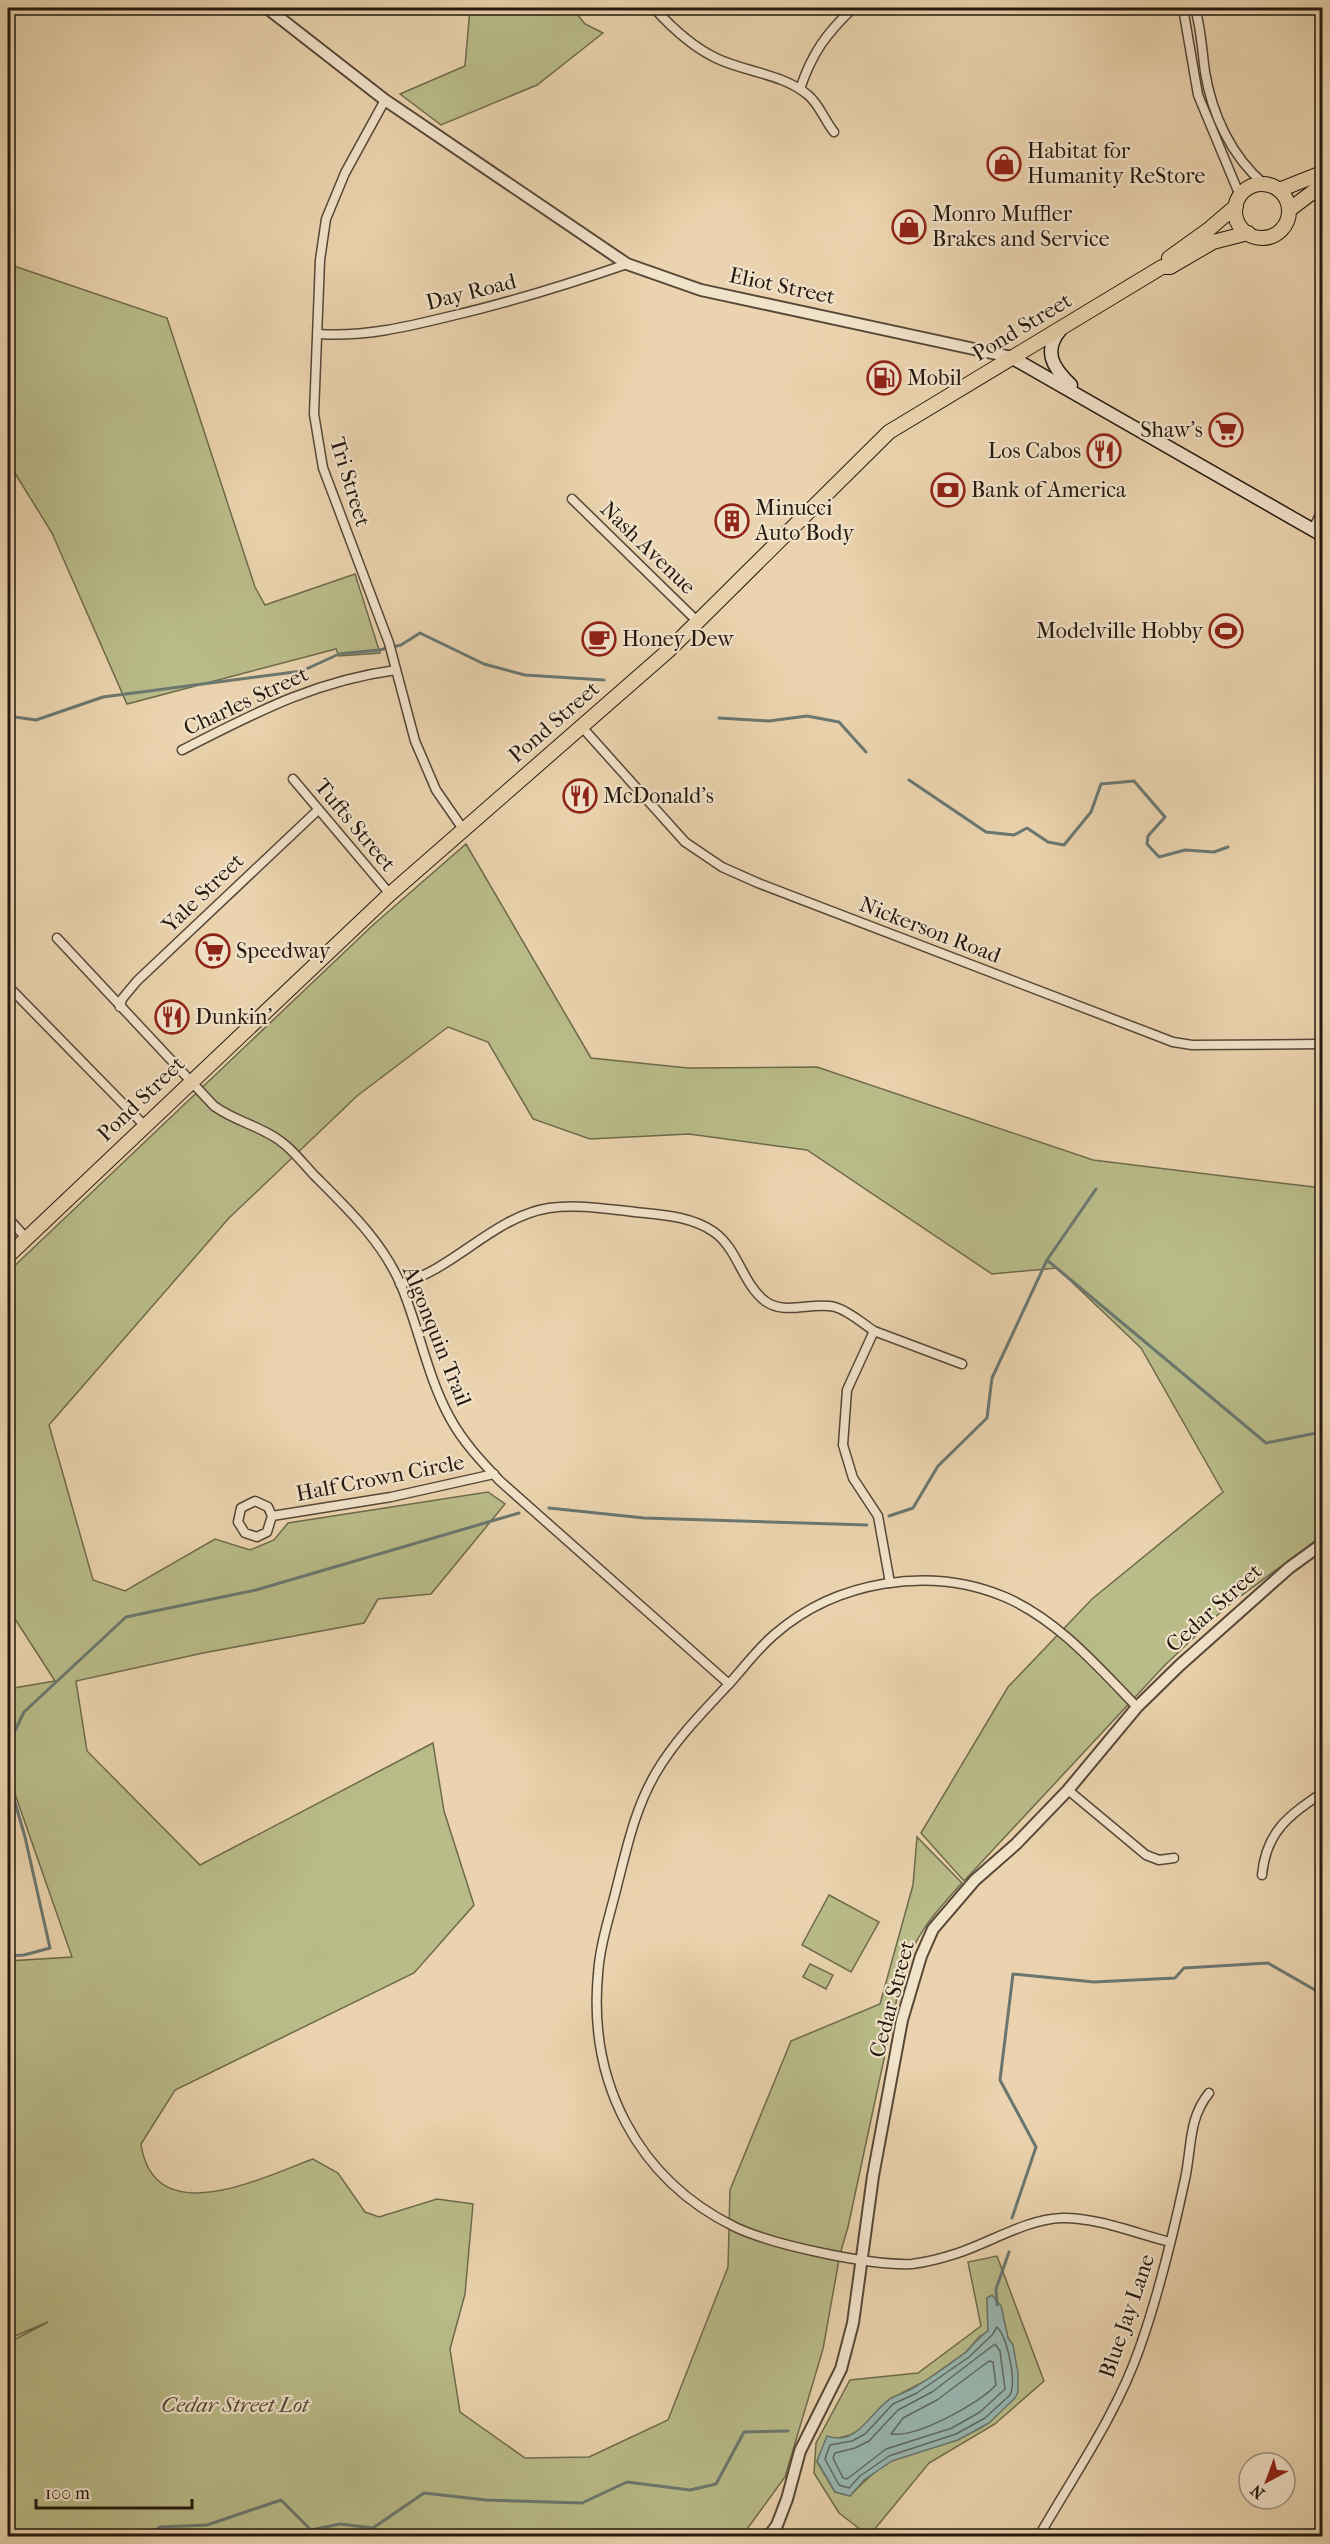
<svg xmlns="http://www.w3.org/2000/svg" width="1330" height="2544" font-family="'IM FELL French Canon',serif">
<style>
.green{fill:#b9bc89;stroke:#6e6a4c;stroke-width:1.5;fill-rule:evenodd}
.water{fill:#99b7b1;stroke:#6a7770;stroke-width:1.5}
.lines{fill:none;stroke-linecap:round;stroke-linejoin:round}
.shore{stroke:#5e6860;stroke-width:1.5}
.stream{stroke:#6a7770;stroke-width:3}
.minor-casing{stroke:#564737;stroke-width:11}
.tertiary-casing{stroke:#564737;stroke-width:14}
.secondary-casing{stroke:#24180f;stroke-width:15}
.primary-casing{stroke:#24180f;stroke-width:16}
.minor{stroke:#f1e2ca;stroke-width:8}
.tertiary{stroke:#f1e2ca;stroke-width:10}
.secondary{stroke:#f1e2ca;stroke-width:12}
.primary{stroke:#ead3ae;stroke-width:14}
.labels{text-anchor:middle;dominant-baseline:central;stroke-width:4.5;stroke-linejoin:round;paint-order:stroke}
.poi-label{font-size:22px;fill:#24180f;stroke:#f1e2ca;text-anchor:start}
.street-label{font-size:22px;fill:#24180f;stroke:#f1e2ca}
.park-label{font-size:22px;font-style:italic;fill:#514934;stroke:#f1e2ca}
</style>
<rect width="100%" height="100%" fill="#ead3ae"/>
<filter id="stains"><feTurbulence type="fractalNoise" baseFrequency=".00333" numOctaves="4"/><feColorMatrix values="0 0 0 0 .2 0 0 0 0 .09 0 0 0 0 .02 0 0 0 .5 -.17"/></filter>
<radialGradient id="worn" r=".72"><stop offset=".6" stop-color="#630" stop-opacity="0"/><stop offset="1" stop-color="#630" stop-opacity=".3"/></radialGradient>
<!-- green -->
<g class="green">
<polygon points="470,8 572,8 585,24 603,33 537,85 441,125 400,94 465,66"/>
<polygon points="8,264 167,318 255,587 265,605 355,574 380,653 339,656 336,649 127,704 52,533 8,462"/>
<path d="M466,844L591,1058L688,1068L817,1067L1093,1160L1322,1188V1536L1226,1607L1165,1665L964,1881L921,1833L1008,1687L1092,1599L1223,1492L1141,1348L1057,1268L992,1274L807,1150L689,1134L590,1139L533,1119L488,1042L448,1027L357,1096L229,1218L49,1425L93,1580L125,1591L215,1539L250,1550L274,1540L288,1523L488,1492L505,1504L431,1594L378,1599L364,1623L203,1653L76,1681L87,1751L200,1865L433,1743L444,1811L474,1905L414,1973L175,2090L141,2144C154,2233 263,2177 313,2159L338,2173L365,2212L379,2217L437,2199L473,2204L465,2294L450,2349L460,2412L525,2458L589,2457L668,2420L728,2267L730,2190L791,2041L880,2004L913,1885L917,1837L962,1883C933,1915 916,1933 902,1975L848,2227L840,2254L823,2349L785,2477L742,2536H8V2343L48,2322L8,2339V1961L72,1957L8,1774V1689L55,1681L8,1608V1272L373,925Z"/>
<polygon points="829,1895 879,1922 851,1972 802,1945"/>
<polygon points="810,1964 833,1975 826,1989 803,1977"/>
<path d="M997,2256L1044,2381L995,2424L929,2463L869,2536L839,2513L814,2473L816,2443L850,2380L918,2373L981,2326L968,2262ZM987,2298L1001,2306L1008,2338L1013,2345C1009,2365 1007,2390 1000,2409C988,2438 918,2447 893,2460C876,2469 863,2482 850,2496L835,2492L817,2462L834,2439L850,2435L862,2429L890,2399L925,2381L966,2352L979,2337L988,2331Z"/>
</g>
<!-- water -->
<path class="water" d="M992,2295L1001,2306L1008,2338L1013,2345L1018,2373V2392L1015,2398L989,2423L958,2440L892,2461L864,2480L850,2496L835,2492L817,2461L827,2436C857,2447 870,2412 890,2399C898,2394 908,2392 915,2387C931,2378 950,2364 965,2353C973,2346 978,2337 988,2331L987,2298Z"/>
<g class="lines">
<!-- shore -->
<g class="shore">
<path d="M997,2327C1007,2337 1017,2381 1010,2395L985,2418L956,2434L889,2456L860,2476L849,2488L839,2485L825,2459L830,2445L852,2441L865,2434L893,2404L917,2393L969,2357L992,2335Z"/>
<polygon points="995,2344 1000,2351 1005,2389 980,2412 952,2428 886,2449 847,2479 843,2478 833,2458 835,2453 855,2448 869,2441 898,2410 932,2392"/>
<path d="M989,2361L993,2362L996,2385C979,2404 916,2438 891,2434L903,2418L937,2400Z"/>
</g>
<!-- stream -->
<g class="stream">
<polyline points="8,716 36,720 103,697 302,671 339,654 379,650 401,645 420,633 484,664 525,675 604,680"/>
<polyline points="719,718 769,721 807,716 839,722 866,752"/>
<polyline points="909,780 986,832 1014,835 1027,828 1048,842 1064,845 1091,812 1101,784 1134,781 1165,817 1148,836 1147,844 1159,857 1185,850 1214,852 1228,847"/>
<polyline points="1047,1260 1266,1443 1322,1432"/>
<polyline points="549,1508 644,1518 867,1525"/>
<polyline points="889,1516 913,1508 938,1466 987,1418 992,1378 1047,1260 1096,1189"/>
<polyline points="8,1745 24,1712 126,1617 256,1590 519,1513"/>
<polyline points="8,1778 25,1837 50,1948 24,1955 8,1956"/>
<polyline points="1012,2218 1036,2147 1000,2080 1013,1974 1094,1982 1175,1978 1184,1968 1268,1963 1322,1994"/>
<polyline points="997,2305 996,2289 1009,2252"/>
<polyline points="148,2536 160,2527 207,2525 281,2500 311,2530 340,2524 373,2528 424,2493 486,2500 582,2503 627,2482 690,2490 716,2484 744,2432 788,2431"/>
</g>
<!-- minor casing -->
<g class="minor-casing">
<g id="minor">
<path d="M654,8C672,28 692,47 718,59C746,72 783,74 808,95C819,104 825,121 834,132"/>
<polyline points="1183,8 1198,95 1240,196"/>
<path d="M1195,8C1201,28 1202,50 1205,72C1212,114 1231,156 1264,184"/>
<path d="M800,89C812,53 826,34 853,8"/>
<polyline points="385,100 345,173 326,219 320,260 314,414 323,468 389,643 415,741 436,790 463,829"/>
<path d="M319,334C365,337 406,327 451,316C511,302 569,284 627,264"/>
<polyline points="572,499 698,622"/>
<polyline points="1313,529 1322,511"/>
<polyline points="581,726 685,842 722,867 758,883 1173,1042 1192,1045 1322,1044"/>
<path d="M182,750C255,713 314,681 396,670"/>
<polyline points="293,779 390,894"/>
<path d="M57,938L214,1106C232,1119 252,1124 271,1135C288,1144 301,1161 314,1175C347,1208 382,1241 401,1285C419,1328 427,1376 450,1418C463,1442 481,1461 500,1481L729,1684"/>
<polyline points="8,986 144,1125"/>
<polyline points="120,1007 122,999 137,981 318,810"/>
<polyline points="8,1218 26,1238"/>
<path d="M400,1284C455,1269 493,1217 549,1208C578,1204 607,1209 635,1212C662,1215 691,1216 714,1232C738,1249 742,1283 765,1301C785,1316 812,1301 835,1307C849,1311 862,1323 874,1331"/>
<polyline points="272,1516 267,1532 257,1537 245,1533 238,1522 241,1508 255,1501 268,1507 272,1516 391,1497 494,1474"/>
<polyline points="890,1583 878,1516 853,1478 843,1445 847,1390 874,1331 962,1364"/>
<path d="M1137,1707C1098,1667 1058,1620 1005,1597C930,1565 836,1581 775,1634C757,1649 743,1669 727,1686C702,1713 676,1739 657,1771C636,1806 628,1843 618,1882C611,1912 600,1943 598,1974C588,2082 637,2179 735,2227C773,2245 871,2266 912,2264C928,2262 943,2258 958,2253C991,2242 1027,2219 1062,2218C1095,2217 1138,2234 1170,2242"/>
<polyline points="1068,1790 1146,1855 1159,1860 1174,1858"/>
<path d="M1262,1875C1266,1832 1288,1816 1322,1793"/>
<path d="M1039,2536C1074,2475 1117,2414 1140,2347C1159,2293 1173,2235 1185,2179C1192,2147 1188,2119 1209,2093"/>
</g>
</g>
<!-- tertiary casing -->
<g class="tertiary-casing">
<g id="tertiary">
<polyline points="267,8 385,100 627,264 701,290 1011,357"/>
<polyline points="769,2536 777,2525 787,2499 800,2451 841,2369 853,2323 873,2176 902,2020 921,1956 933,1929 975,1880 1016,1844 1068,1790 1137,1707 1180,1665 1289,1568 1322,1544"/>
</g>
</g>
<!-- secondary casing -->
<g class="secondary-casing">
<g id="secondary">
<path d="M1061,329C1042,351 1053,368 1071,385"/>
<polyline points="1011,357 1322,535"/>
</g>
</g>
<!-- primary casing -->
<g class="primary-casing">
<g id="primary">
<circle cx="1262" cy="211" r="27"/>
<polyline points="1279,190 1322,173"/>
<polyline points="1289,210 1322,185"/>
<polyline points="1169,258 1208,230 1236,206"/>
<polyline points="8,1256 390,894 668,651 889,432 1162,267 1170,267 1213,242 1248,233"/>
</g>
</g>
<!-- minor -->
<use href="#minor" class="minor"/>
<!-- tertiary -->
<use href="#tertiary" class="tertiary"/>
<!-- secondary -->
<use href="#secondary" class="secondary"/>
<!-- primary -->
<use href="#primary" class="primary"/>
</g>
<!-- icons -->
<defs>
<g id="shop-ring" transform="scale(1.725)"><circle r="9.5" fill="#f1e2ca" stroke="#8f2418" stroke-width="1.5"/><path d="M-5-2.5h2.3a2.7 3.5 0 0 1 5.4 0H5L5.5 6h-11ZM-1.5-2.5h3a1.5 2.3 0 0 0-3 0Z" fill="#8f2418"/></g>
<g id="fuel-ring" transform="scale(1.725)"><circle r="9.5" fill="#f1e2ca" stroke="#8f2418" stroke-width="1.5"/><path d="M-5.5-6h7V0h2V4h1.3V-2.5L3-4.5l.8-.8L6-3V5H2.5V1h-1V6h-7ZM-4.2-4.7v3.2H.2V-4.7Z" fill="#8f2418"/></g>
<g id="supermarket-ring" transform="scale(1.725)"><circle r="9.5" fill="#f1e2ca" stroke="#8f2418" stroke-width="1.5"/><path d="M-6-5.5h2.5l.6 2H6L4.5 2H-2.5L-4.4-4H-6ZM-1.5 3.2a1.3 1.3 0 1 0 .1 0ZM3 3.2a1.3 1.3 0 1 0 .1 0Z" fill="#8f2418"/></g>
<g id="restaurant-ring" transform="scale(1.725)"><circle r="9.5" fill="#f1e2ca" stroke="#8f2418" stroke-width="1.5"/><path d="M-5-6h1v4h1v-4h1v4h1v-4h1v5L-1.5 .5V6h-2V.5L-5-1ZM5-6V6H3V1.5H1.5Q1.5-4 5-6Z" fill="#8f2418"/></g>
<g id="bank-ring" transform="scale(1.725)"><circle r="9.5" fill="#f1e2ca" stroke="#8f2418" stroke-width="1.5"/><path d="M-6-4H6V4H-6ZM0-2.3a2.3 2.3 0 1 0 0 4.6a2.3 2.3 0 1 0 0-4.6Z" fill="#8f2418"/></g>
<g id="building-ring" transform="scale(1.725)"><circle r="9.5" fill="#f1e2ca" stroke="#8f2418" stroke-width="1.5"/><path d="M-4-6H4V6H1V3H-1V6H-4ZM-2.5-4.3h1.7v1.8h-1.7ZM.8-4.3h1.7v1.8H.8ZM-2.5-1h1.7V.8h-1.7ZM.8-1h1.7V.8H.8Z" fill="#8f2418"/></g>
<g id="stadium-ring" transform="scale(1.725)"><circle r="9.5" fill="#f1e2ca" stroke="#8f2418" stroke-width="1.5"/><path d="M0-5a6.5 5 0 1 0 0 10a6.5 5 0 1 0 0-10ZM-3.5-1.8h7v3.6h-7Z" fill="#8f2418"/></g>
<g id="cafe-ring" transform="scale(1.725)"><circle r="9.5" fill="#f1e2ca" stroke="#8f2418" stroke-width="1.5"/><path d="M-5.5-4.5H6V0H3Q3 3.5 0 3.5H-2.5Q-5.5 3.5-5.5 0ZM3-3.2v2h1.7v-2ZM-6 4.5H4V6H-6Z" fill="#8f2418"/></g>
</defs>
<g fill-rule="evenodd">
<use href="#shop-ring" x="1004" y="164"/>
<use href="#shop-ring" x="909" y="227"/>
<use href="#fuel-ring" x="884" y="378"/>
<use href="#supermarket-ring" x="1226" y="430"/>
<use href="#restaurant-ring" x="1104" y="451"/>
<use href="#bank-ring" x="948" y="490"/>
<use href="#building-ring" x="732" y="521"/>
<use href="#stadium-ring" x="1226" y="631"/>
<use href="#cafe-ring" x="599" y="639"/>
<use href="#restaurant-ring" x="580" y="796"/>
<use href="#supermarket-ring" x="213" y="951"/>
<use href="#restaurant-ring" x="172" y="1017"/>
</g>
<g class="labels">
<!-- poi labels -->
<g class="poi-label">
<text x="1027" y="151">Habitat for<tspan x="1027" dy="25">Humanity ReStore</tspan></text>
<text x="932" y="214">Monro Muffler<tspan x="932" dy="25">Brakes and Service</tspan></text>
<text x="907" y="378">Mobil</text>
<text x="1203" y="430" text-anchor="end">Shaw's</text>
<text x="1081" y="451" text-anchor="end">Los Cabos</text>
<text x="971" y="490">Bank of America</text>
<text x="755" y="508">Minucci<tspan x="755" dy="25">Auto Body</tspan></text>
<text x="1203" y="631" text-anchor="end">Modelville Hobby</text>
<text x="622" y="639">Honey Dew</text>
<text x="603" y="796">McDonald's</text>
<text x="236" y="951">Speedway</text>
<text x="195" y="1017">Dunkin'</text>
</g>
<!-- street labels -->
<g class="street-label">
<text transform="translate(782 286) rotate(12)">Eliot Street</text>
<text transform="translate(471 292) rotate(-14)">Day Road</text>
<text transform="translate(1022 327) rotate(-31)">Pond Street</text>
<text transform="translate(350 482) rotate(73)">Tri Street</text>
<text transform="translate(648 548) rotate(44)">Nash Avenue</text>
<text transform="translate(246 701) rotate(-25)">Charles Street</text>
<text transform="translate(554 722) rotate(-41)">Pond Street</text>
<text transform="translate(355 825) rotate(50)">Tufts Street</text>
<text transform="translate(203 893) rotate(-44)">Yale Street</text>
<text transform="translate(930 930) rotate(21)">Nickerson Road</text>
<text transform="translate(141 1099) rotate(-44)">Pond Street</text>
<text transform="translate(437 1336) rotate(68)">Algonquin Trail</text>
<text transform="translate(380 1478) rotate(-11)">Half Crown Circle</text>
<text transform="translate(1214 1608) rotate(-42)">Cedar Street</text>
<text transform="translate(892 1999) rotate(-75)">Cedar Street</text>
<text transform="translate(1127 2316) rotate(-71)">Blue Jay Lane</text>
</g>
<!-- park labels -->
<g class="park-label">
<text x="235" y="2405">Cedar Street Lot</text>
</g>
</g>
<!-- margin -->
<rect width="1330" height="2544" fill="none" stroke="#ead3ae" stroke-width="30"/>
<rect x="9" y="9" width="1312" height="2526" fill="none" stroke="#24180f" stroke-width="3"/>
<rect x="15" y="15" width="1300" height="2514" fill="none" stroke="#24180f" stroke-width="1.5"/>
<!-- north arrow -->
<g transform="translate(1267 2481) rotate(221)"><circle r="28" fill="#f1e2ca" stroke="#9f917f" stroke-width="1.5"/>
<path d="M0-4.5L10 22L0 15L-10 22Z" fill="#8f2418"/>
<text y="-9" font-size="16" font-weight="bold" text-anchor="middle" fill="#24180f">N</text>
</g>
<!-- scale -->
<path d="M36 2499v9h156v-9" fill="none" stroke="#24180f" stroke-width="3"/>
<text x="45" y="2499" font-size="18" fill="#24180f" stroke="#f1e2ca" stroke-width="4.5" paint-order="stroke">100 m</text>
<rect width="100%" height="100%" filter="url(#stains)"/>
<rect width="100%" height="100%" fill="url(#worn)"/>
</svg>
